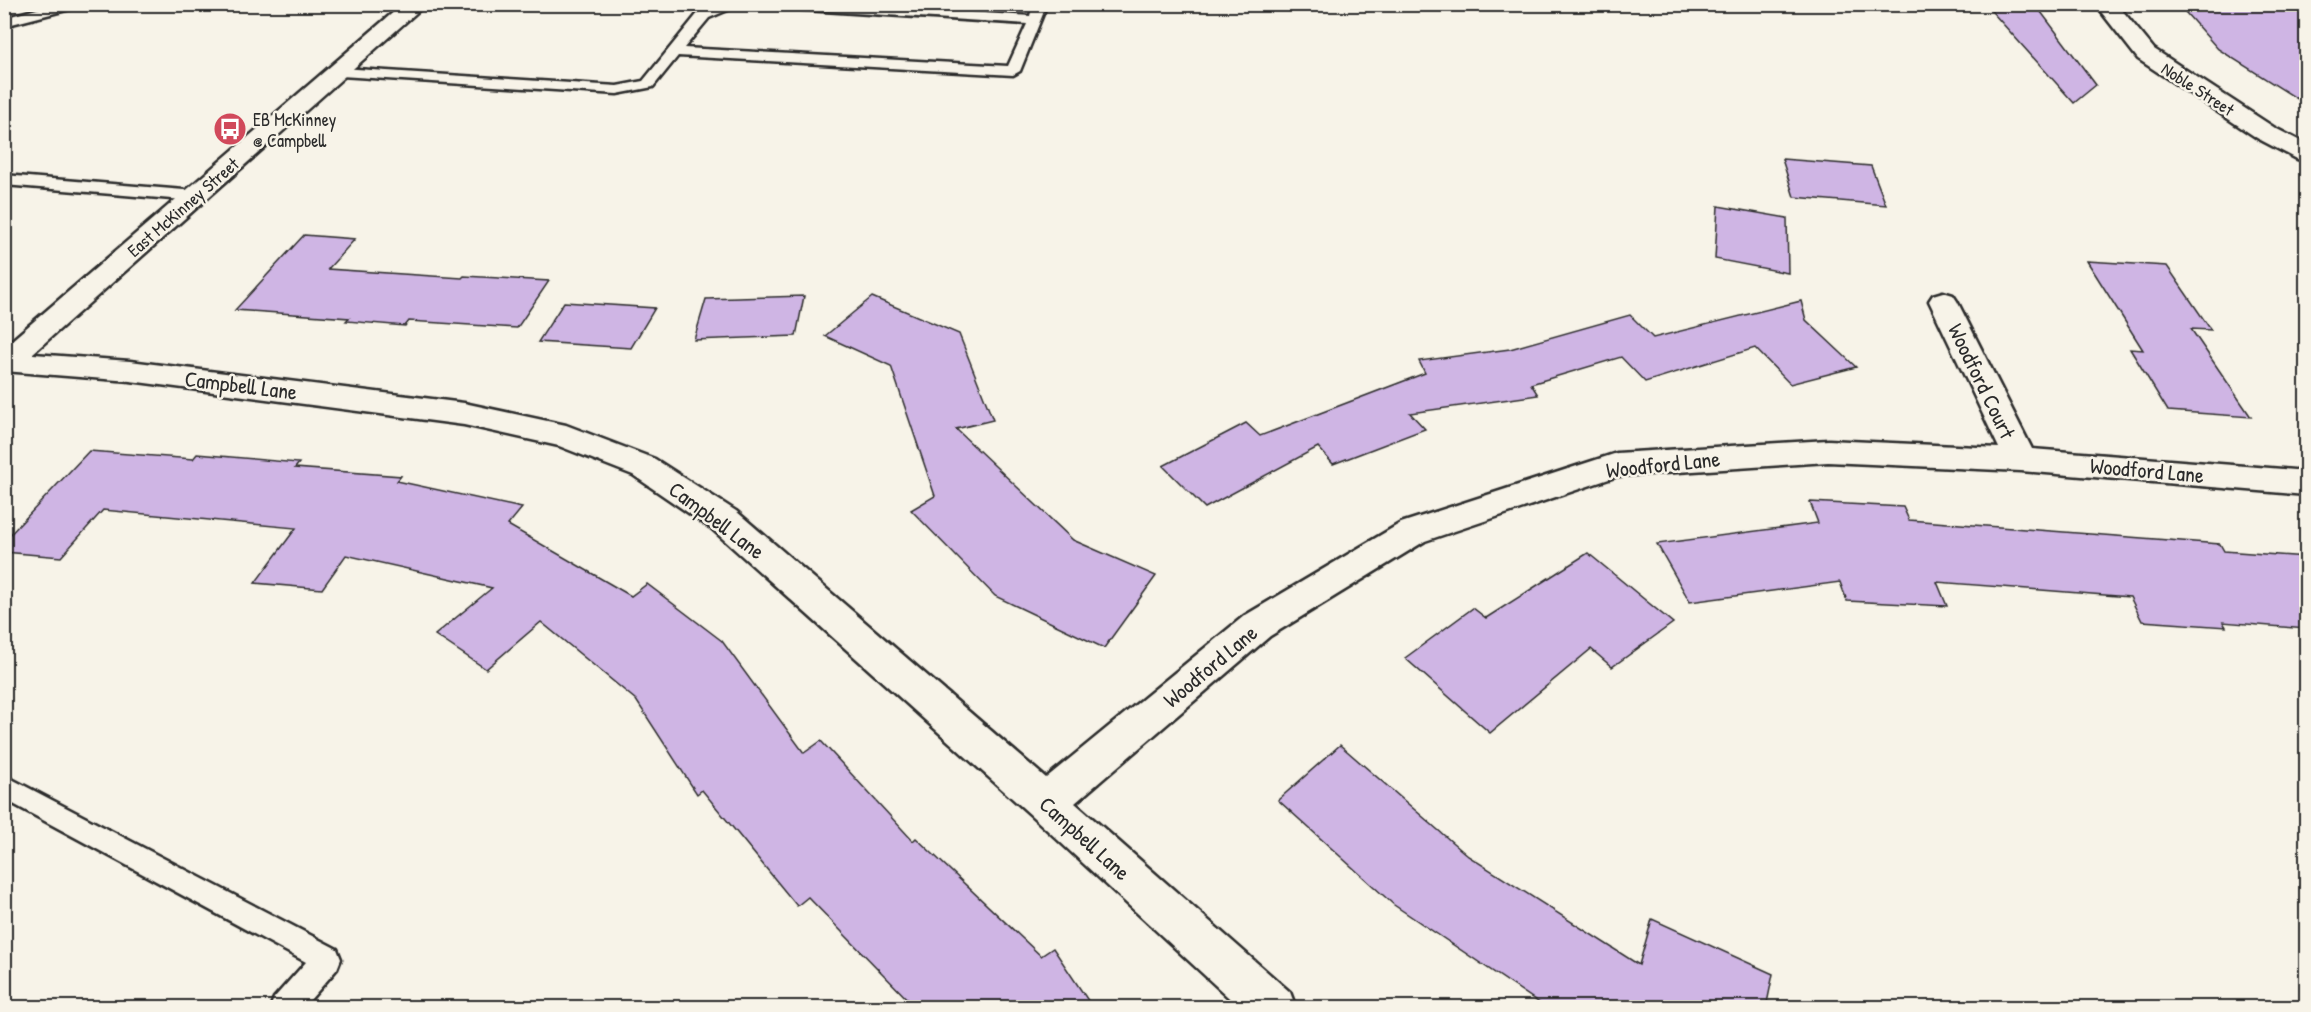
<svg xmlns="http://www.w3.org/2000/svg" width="2311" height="1012" font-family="'Patrick Hand',sans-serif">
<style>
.building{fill:#cfb5e4;stroke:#2b2b2b;stroke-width:1.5}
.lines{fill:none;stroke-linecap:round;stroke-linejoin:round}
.service-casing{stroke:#2b2b2b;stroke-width:5}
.minor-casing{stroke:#2b2b2b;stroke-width:5}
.secondary-casing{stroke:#2b2b2b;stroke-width:5}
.service{fill:#f7f3e8;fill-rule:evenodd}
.minor{fill:#f7f3e8;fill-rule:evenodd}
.secondary{fill:#f7f3e8;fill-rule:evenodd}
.labels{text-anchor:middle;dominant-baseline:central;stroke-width:5;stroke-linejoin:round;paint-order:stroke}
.far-street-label{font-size:18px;fill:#2b2b2b;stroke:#f7f3e8}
.far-poi-label{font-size:18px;fill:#2b2b2b;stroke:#f7f3e8;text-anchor:start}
.street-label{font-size:22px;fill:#2b2b2b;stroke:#f7f3e8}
</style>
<rect width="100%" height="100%" fill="#f7f3e8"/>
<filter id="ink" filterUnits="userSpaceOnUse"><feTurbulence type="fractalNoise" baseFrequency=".0167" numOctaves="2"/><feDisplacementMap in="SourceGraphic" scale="12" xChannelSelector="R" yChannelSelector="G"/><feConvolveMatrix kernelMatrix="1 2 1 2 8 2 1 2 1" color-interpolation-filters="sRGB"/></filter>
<g filter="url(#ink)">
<!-- building -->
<g class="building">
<polygon points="1985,4 2035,4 2096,85 2074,103"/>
<polygon points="2178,4 2241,4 2307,9 2307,105 2218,49"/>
<polygon points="1782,159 1871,166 1886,205 1794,197"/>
<polygon points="1718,206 1787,218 1788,273 1715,259"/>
<polygon points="304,235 355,239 328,269 462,278 464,276 549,281 517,328 409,321 405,326 346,321 349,318 235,310"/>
<polygon points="2087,261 2167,266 2211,330 2191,329 2251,417 2168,411 2130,349 2143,350"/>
<polygon points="804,296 796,336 694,340 706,299"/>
<polygon points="872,297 959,334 993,420 956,429 1073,540 1156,576 1104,648 995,596 911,510 935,496 891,366 825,336"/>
<polygon points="1801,301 1806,320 1856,367 1790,384 1755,348 1645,382 1621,357 1531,384 1538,395 1410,413 1425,429 1333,464 1318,447 1205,508 1163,466 1246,423 1260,436 1425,373 1419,361 1510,349 1630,315 1653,338"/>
<polygon points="564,302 655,308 631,348 538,342"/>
<polygon points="89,451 193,459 197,454 299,463 295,468 401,476 397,481 522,508 508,525 631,596 647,584 722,641 804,753 821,741 913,841 916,838 1041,956 1053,948 1093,1008 916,1008 808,897 797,906 702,790 697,794 636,700 541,622 486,669 435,635 492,588 346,555 322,589 255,583 296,528 103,510 61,557 4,552 4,541"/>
<polygon points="1810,502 1903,507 1909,520 2220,544 2224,551 2307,557 2307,629 2223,622 2226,627 2142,621 2130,597 1937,582 1947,606 1847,601 1840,582 1690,602 1657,544 1818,523"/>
<polygon points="1588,553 1673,623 1612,667 1591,649 1490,733 1405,658 1473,608 1486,618"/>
<polygon points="1340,745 1468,856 1639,965 1652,919 1773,974 1766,1008 1547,1008 1394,905 1278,800"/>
</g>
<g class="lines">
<!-- service casing -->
<g class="service-casing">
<g id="service">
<polygon points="55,4 79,4 78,7 4,26 4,18"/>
<polygon points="721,4 742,4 709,18 684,48 1008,66 1027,24 776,8 770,4 850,4 1030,16 1033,4 1047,4 1020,71 1013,75 678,56 653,87 617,94 341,76 334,72 341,68 617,86 643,81 699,12"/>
<polygon points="4,175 196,191 204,196 196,201 4,185"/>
<polygon points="4,775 337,949 341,959 337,969 303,1008 270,1008 274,998 306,962 4,799"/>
</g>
</g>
<!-- minor casing -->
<g class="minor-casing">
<g id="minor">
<polygon points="2095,4 2117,4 2154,49 2275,128 2306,144 2306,161 2297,159 2257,138 2138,59"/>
<polygon points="1943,292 1953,295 1957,301 2032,449 2306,471 2306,495 2021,471 1828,462 1618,476 1425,541 1270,636 1075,803 1290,992 1296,1008 1240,1008 1032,816 712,529 633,475 559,446 464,425 130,381 4,371 6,352 130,361 464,403 566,425 655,459 736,511 1046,778 1244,616 1401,523 1617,453 1828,440 1999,448 1929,301 1933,295"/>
</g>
</g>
<!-- secondary casing -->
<g class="secondary-casing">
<polygon id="secondary" points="403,4 426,4 14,370 4,373 4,347"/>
</g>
<!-- service -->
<use href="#service" class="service"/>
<!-- minor -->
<use href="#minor" class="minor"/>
<!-- secondary -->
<use href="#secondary" class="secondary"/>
</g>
</g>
<!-- icons -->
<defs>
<g id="bus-disc" transform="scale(1.725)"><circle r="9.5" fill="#d1495b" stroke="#f7f3e8"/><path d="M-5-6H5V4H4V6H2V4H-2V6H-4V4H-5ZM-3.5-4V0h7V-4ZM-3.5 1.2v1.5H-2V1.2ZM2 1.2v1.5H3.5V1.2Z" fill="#fff"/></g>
</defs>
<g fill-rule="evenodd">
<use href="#bus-disc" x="230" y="129"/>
</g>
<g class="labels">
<!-- far-street labels -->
<g class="far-street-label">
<text transform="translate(2198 89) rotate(33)">Noble Street</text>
<text transform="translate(183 207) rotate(-41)">East McKinney Street</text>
</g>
<!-- far-poi labels -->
<g class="far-poi-label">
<text x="253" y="119">EB McKinney<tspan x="253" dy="21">@ Campbell</tspan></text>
</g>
<!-- street labels -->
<g class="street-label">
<text transform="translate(1982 381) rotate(64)">Woodford Court</text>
<text transform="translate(241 385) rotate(7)">Campbell Lane</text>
<text transform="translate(1663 464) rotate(-6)">Woodford Lane</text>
<text transform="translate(2147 470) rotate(5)">Woodford Lane</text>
<text transform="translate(717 520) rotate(37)">Campbell Lane</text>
<text transform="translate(1210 666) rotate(-40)">Woodford Lane</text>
<text transform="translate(1085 838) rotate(42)">Campbell Lane</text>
</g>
</g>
<!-- margin -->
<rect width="2311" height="1012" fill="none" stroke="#f7f3e8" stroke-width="24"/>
<rect x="12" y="12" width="2287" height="988" fill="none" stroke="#2b2b2b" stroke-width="2" filter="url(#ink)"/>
</svg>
